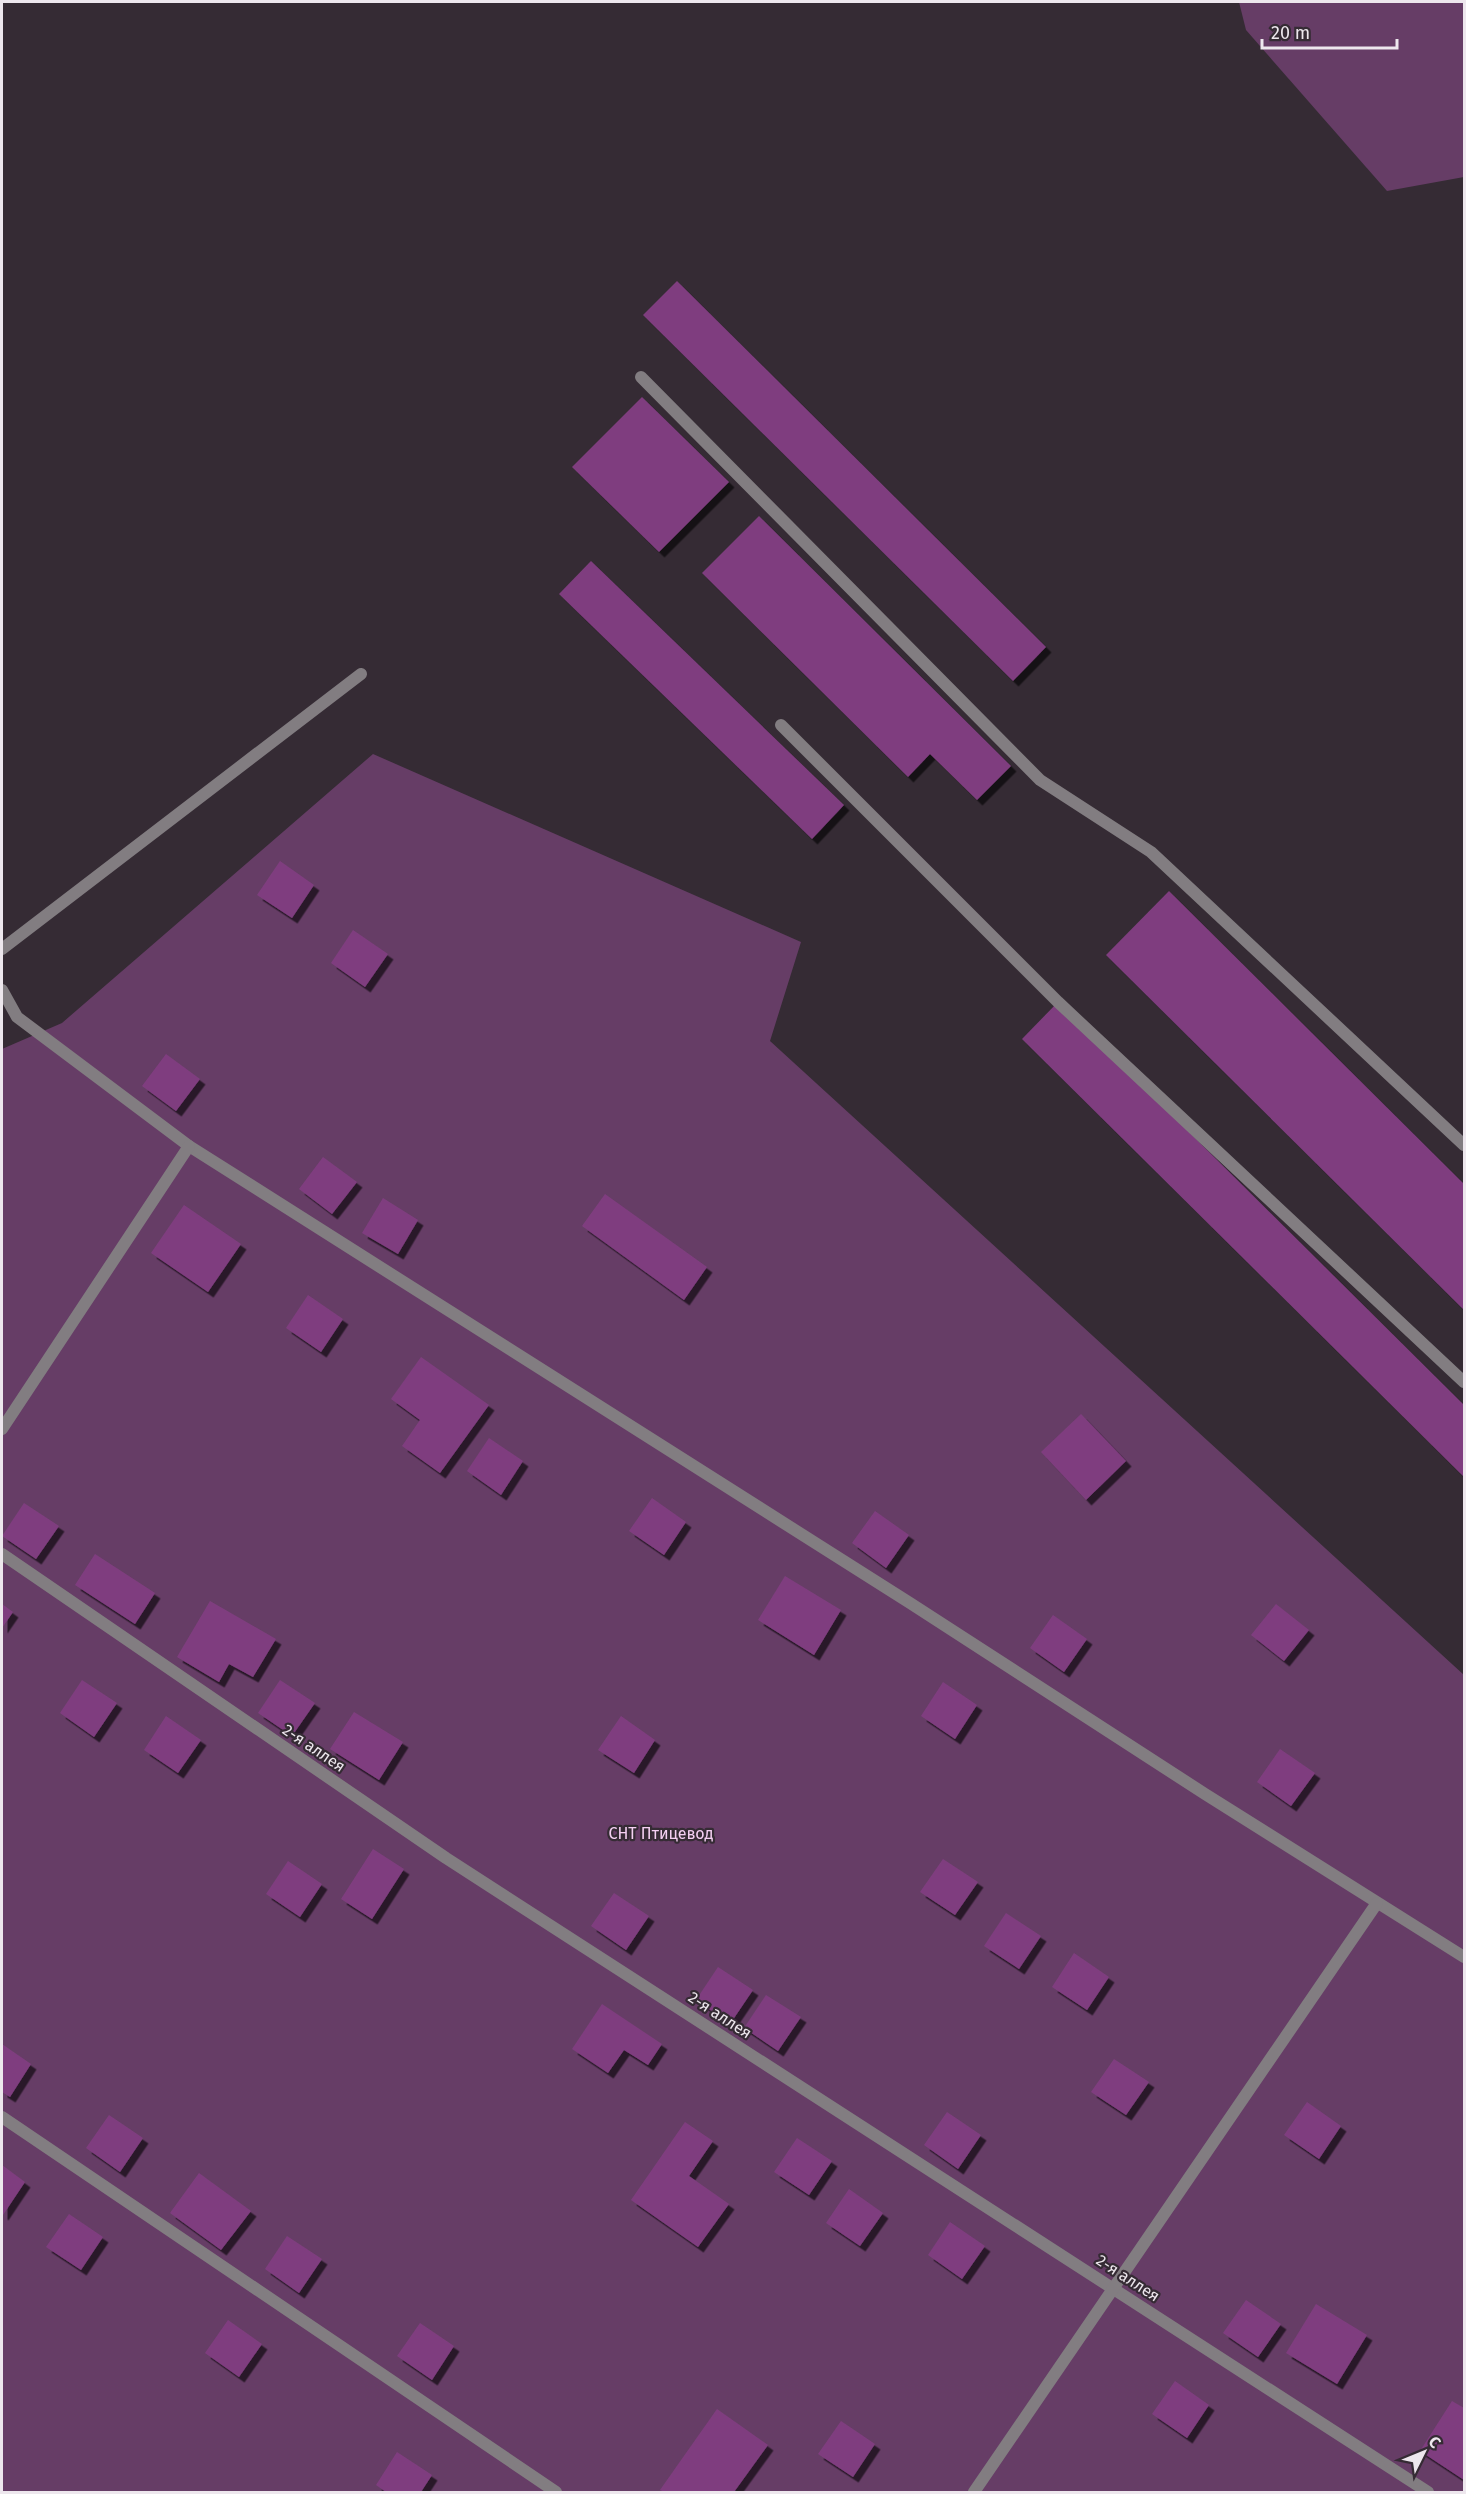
<svg xmlns="http://www.w3.org/2000/svg" width="1466" height="2494" font-family="'Fira Sans',sans-serif">
<style>
.green{fill:#663d66}
.building{fill:#7f3e7f;filter:url(#shadow)}
.lines{fill:none;stroke-linecap:round;stroke-linejoin:round}
.lane{stroke:#827d81;stroke-width:12}
.labels{text-anchor:middle;dominant-baseline:central;stroke-width:4.5;stroke-linejoin:round;paint-order:stroke}
.street-label{font-size:16px;fill:#ede7ed;stroke:#352b34}
.park-label{font-size:16px;fill:#f5d0f3;stroke:#352b34}
</style>
<defs>
<filter id="shadow"><feDropShadow dx="5.5" dy="5.5" stdDeviation="0" flood-color="#0009"/></filter>
</defs>
<rect width="100%" height="100%" fill="#352b34"/>
<!-- green -->
<g class="green">
<polygon points="1239,2 1464,2 1464,177 1387,191 1246,30"/>
<polygon points="373,754 801,942 770,1041 1464,1675 1464,2492 2,2492 2,1049 62,1023"/>
</g>
<!-- building -->
<g class="building">
<polygon points="677,281 1046,647 1013,681 643,315"/>
<polygon points="642,397 729,482 659,552 572,467"/>
<polygon points="759,516 1011,766 977,800 930,754 908,777 702,573"/>
<polygon points="591,561 844,805 812,839 559,594"/>
<polygon points="280,861 314,885 292,918 257,895"/>
<polygon points="1169,891 1464,1184 1464,1310 1106,955"/>
<polygon points="353,930 388,954 365,987 331,963"/>
<polygon points="1058,1002 1464,1405 1464,1477 1022,1039"/>
<polygon points="166,1054 200,1079 176,1111 142,1086"/>
<polygon points="323,1157 357,1182 332,1214 299,1189"/>
<polygon points="605,1194 707,1267 684,1300 582,1226"/>
<polygon points="383,1198 418,1220 398,1254 362,1233"/>
<polygon points="184,1205 241,1244 208,1292 151,1253"/>
<polygon points="308,1295 343,1319 321,1352 286,1328"/>
<polygon points="421,1357 489,1405 440,1473 402,1446 420,1420 391,1399"/>
<polygon points="1081,1414 1126,1461 1086,1500 1041,1452"/>
<polygon points="489,1438 523,1461 501,1495 467,1471"/>
<polygon points="652,1498 686,1522 664,1555 629,1531"/>
<polygon points="24,1503 59,1526 36,1559 2,1536"/>
<polygon points="875,1511 909,1535 886,1568 852,1543"/>
<polygon points="95,1554 155,1593 135,1624 75,1585"/>
<polygon points="785,1576 841,1610 814,1655 758,1620"/>
<polygon points="210,1601 276,1639 253,1677 229,1664 219,1682 177,1657"/>
<polygon points="2,1604 13,1612 2,1628"/>
<polygon points="1276,1604 1309,1630 1284,1661 1251,1635"/>
<polygon points="1053,1615 1087,1639 1064,1672 1030,1648"/>
<polygon points="82,1680 117,1703 94,1737 60,1713"/>
<polygon points="280,1680 315,1703 292,1736 258,1713"/>
<polygon points="943,1682 977,1705 955,1739 921,1716"/>
<polygon points="354,1712 403,1742 379,1780 330,1749"/>
<polygon points="166,1716 201,1740 178,1773 144,1750"/>
<polygon points="621,1716 655,1740 634,1773 598,1750"/>
<polygon points="1280,1749 1315,1773 1291,1806 1257,1782"/>
<polygon points="373,1849 404,1869 372,1919 341,1899"/>
<polygon points="943,1859 978,1882 955,1915 920,1892"/>
<polygon points="288,1861 322,1884 300,1917 266,1894"/>
<polygon points="614,1893 649,1916 626,1950 591,1926"/>
<polygon points="1006,1913 1041,1936 1019,1969 984,1946"/>
<polygon points="1074,1953 1109,1977 1087,2010 1052,1987"/>
<polygon points="718,1967 753,1990 730,2024 696,2000"/>
<polygon points="766,1995 801,2017 778,2051 744,2028"/>
<polygon points="602,2004 662,2044 648,2065 624,2050 608,2073 572,2049"/>
<polygon points="2,2044 31,2064 10,2097 2,2092"/>
<polygon points="1114,2059 1149,2082 1126,2115 1091,2092"/>
<polygon points="1307,2102 1341,2126 1319,2159 1284,2135"/>
<polygon points="947,2112 981,2135 958,2169 924,2145"/>
<polygon points="109,2115 143,2138 120,2172 86,2148"/>
<polygon points="685,2122 713,2141 689,2176 729,2204 698,2247 631,2200"/>
<polygon points="797,2138 832,2161 809,2195 774,2172"/>
<polygon points="2,2165 25,2182 3,2215 2,2214"/>
<polygon points="199,2173 251,2211 221,2250 170,2213"/>
<polygon points="849,2189 883,2213 860,2246 826,2223"/>
<polygon points="69,2214 103,2237 81,2270 46,2247"/>
<polygon points="950,2222 985,2246 962,2279 928,2255"/>
<polygon points="287,2236 322,2259 299,2293 265,2269"/>
<polygon points="1246,2300 1281,2324 1258,2357 1223,2333"/>
<polygon points="1316,2304 1367,2335 1337,2384 1286,2353"/>
<polygon points="228,2320 262,2344 239,2377 205,2353"/>
<polygon points="420,2323 454,2346 432,2380 397,2356"/>
<polygon points="1175,2381 1209,2405 1187,2438 1152,2414"/>
<polygon points="1452,2401 1464,2408 1464,2480 1420,2451"/>
<polygon points="717,2409 768,2445 734,2492 664,2492 660,2490"/>
<polygon points="841,2421 875,2444 853,2477 818,2454"/>
<polygon points="397,2452 432,2475 421,2492 386,2492 376,2485"/>
</g>
<g class="lines">
<!-- lane -->
<g class="lane">
<polyline points="641,377 1040,780 1151,852 1464,1145"/>
<polyline points="781,725 1058,1002 1464,1382"/>
<polyline points="2,949 361,674"/>
<polyline points="2,990 17,1017 189,1146 910,1603 1205,1794 1464,1957"/>
<polyline points="2,1429 189,1146"/>
<polyline points="2,1554 446,1858 1428,2492"/>
<polyline points="2,2117 556,2492"/>
<polyline points="974,2492 1377,1903"/>
</g>
</g>
<g class="labels">
<!-- street labels -->
<g class="street-label">
<text transform="translate(314 1748) rotate(34)">2-я аллея</text>
<text transform="translate(720 2015) rotate(33)">2-я аллея</text>
<text transform="translate(1128 2278) rotate(33)">2-я аллея</text>
</g>
<!-- park labels -->
<g class="park-label">
<text x="661" y="1833">СНТ Птицевод</text>
</g>
</g>
<!-- border -->
<rect width="1466" height="2494" fill="none" stroke="#ede7ed" stroke-width="6"/>
<!-- north arrow -->
<g transform="translate(1424 2452) rotate(47)" stroke="#352b34" stroke-width="4.5" paint-order="stroke">
<path d="M0-4.5L10 22L0 15L-10 22Z" fill="#ede7ed"/>
<text y="-9" font-size="16" font-weight="bold" text-anchor="middle" fill="#ede7ed">С</text>
</g>
<!-- scale -->
<path d="M1262 39v9h135v-9" fill="none" stroke="#ede7ed" stroke-width="3"/>
<text x="1271" y="39" font-size="18" fill="#ede7ed" stroke="#352b34" stroke-width="4.5" paint-order="stroke">20 m</text>
</svg>
